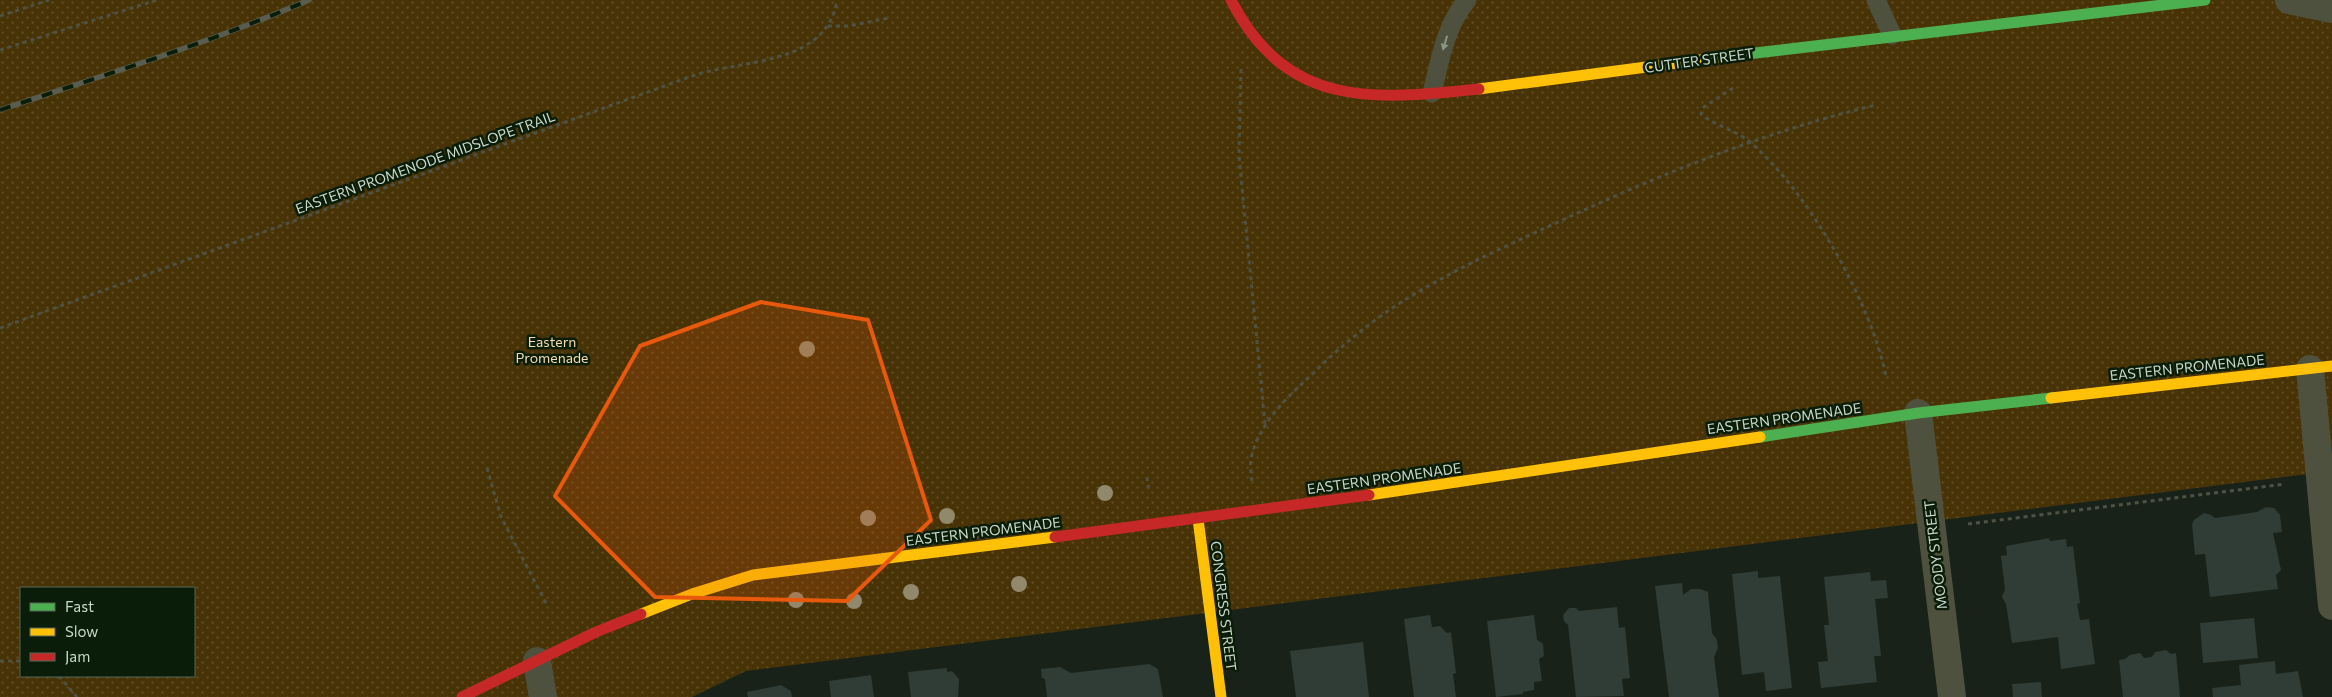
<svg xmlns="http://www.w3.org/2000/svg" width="2332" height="697" font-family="Commissioner,sans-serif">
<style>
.park{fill:url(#park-dots);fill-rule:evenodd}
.building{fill:#303c36}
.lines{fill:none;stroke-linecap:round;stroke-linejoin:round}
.path{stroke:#4e5244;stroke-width:3;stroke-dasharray:4 4;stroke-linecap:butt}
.lane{stroke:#4e513d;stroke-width:19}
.street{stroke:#4e513d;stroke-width:28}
.fast{stroke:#4caf50;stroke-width:11}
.slow{stroke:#ffc107;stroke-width:11}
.jam{stroke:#c62828;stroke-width:11}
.rail-casing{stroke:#585d4f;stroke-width:5.5}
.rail{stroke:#091d09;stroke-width:4;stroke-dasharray:11;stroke-linecap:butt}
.tree{fill:#92886c}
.oneway{fill:#8c9484}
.marked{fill:#e8590c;fill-opacity:0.2;stroke:#e8590c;stroke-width:4;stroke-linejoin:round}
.labels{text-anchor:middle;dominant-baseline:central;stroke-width:5;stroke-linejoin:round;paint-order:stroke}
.street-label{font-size:14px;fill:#cbd8ca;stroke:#091d09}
.park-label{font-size:14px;fill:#f6dbb0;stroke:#091d09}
</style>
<defs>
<pattern id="park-dots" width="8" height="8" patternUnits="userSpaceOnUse" patternTransform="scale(1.25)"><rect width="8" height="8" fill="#483307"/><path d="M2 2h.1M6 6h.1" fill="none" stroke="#61502a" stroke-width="1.8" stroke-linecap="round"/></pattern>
</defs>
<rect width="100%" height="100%" fill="#182218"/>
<!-- park -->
<path class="park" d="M0,0H2332V471L746,671L692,697H0ZM21,588H194V676H21Z"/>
<!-- building -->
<g class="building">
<polygon points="2266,507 2274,508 2280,515 2282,532 2273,533 2281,570 2276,575 2278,589 2210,597 2205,554 2195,555 2192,524 2194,520 2204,513 2211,515 2215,518 2257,512"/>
<polygon points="2049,538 2050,541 2066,539 2067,547 2073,546 2080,603 2077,604 2080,620 2089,619 2095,664 2061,669 2058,637 2012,643 2006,604 2002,597 2005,589 2001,556 2007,555 2006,546"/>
<polygon points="1758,571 1758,578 1780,576 1792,688 1766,691 1764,672 1742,675 1732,574"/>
<polygon points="1870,572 1871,581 1886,580 1888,598 1875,599 1881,656 1874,656 1877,682 1821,688 1818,662 1828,661 1824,625 1829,625 1824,577"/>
<polygon points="1682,583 1683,595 1691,589 1700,589 1708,592 1712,633 1717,640 1718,648 1714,657 1719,697 1669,697 1655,586"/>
<polygon points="1617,607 1619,628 1625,627 1630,678 1622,679 1624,696 1576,697 1568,625 1564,621 1563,615 1569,608 1576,608 1579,611"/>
<polygon points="1430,615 1432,627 1440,626 1447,633 1451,632 1456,673 1453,674 1456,697 1414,697 1404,619"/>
<polygon points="1534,615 1537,640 1543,644 1544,656 1539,659 1542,681 1534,682 1534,690 1523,692 1523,694 1496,697 1487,621"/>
<polygon points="2254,618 2258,658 2203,663 2200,623"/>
<polygon points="1363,642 1369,697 1296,697 1290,651"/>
<polygon points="2166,650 2171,654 2176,653 2180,697 2123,697 2119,660 2125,659 2130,655 2140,653 2144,658 2152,657 2155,652"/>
<polygon points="2275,661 2276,674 2298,671 2303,697 2213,697 2212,688 2241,685 2239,665"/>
<polygon points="1149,664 1158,669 1163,697 1047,697 1045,679 1042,678 1041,669 1060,667 1071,673"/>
<polygon points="947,668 947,672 952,671 959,679 958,697 911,697 908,672"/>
<polygon points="871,675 874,697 831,697 829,681"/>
<polygon points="2041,682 2042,697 2013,697 2012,684"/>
<polygon points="781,685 791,691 792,697 748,697 747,692"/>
</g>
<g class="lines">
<!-- path -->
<g class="path">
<polyline points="0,16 49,0"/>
<polyline points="828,26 848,26 889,18"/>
<polyline points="0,50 157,0"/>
<polyline points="1241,69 1239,156 1265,424"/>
<path d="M1733,88L1704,107L1701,114C1715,126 1736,130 1750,142C1809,193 1870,300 1886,376"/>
<path d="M0,328L692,76C742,59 827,66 837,0"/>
<polyline points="487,468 501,517 546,603"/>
<polyline points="1147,477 1149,493"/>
<path d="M1252,481C1251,474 1250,466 1251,459C1258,424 1286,399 1310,376C1342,345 1378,315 1418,292C1462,266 1508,245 1554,224C1658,175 1764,132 1876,105"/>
<polyline points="1968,524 2285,484"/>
<polyline points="0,661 21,661"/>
<polyline points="59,676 77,697"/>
</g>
<!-- lane -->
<g class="lane">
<polyline points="1876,0 1892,35"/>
<path d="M1432,93C1440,60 1445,27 1467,0"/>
</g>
<!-- street -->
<g class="street">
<polyline points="2289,0 2332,9"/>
<polyline points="2310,369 2332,606"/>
<polyline points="1918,413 1952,697"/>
<polyline points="537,661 543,697"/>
</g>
<!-- fast -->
<g class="fast">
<polyline points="1730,56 2205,0"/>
<polyline points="1760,437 1918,413 2051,398"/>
</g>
<!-- slow -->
<g class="slow">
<polyline points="1479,89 1730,56"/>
<polyline points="2051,398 2332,366"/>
<polyline points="1369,495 1760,437"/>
<polyline points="1198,519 1221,697"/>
<polyline points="641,614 692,594 753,575 1055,537"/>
</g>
<!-- jam -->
<g class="jam">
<path d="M1231,0C1287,109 1373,100 1479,89"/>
<polyline points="1055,537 1369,495"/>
<polyline points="462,697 596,632 641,614"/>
</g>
<!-- rail casing -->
<g class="rail-casing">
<path id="rail" d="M0,110C104,75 209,43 309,0"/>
</g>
<!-- rail -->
<use href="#rail" class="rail"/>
</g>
<!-- trees -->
<g class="tree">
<circle cx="807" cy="349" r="8"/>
<circle cx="1105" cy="493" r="8"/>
<circle cx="947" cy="516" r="8"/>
<circle cx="868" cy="518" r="8"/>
<circle cx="1019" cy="584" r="8"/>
<circle cx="911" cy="592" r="8"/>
<circle cx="796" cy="600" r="8"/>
<circle cx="854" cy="601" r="8"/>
</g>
<!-- one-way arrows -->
<defs><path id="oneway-solid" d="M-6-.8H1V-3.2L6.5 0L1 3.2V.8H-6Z" transform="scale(1.25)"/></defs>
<use class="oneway" href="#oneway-solid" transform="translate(1445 43) rotate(107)"/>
<!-- marked area -->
<path class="marked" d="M761,302L868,320L931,520L847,601L655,597L555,496L640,346Z"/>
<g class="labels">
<!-- street labels -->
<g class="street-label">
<text transform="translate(1699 60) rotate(-8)">CUTTER STREET</text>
<text transform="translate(425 162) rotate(-20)">EASTERN PROMENODE MIDSLOPE TRAIL</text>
<text transform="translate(2187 367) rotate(-6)">EASTERN PROMENADE</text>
<text transform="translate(1784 418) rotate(-8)">EASTERN PROMENADE</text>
<text transform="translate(1384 478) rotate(-8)">EASTERN PROMENADE</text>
<text transform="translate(983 531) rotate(-7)">EASTERN PROMENADE</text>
<text transform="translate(1935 555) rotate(-97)">MOODY STREET</text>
<text transform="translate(1224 606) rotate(83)">CONGRESS STREET</text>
</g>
<!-- park labels -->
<g class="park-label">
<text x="552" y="341">Eastern<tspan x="552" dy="16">Promenade</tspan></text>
</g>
</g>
<!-- legend -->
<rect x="20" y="587" width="175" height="90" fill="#091d09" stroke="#576856"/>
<rect x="30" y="603" width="25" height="8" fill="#4caf50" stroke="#576856"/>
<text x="65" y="612" font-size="15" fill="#cbd8ca">Fast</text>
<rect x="30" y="628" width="25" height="8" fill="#ffc107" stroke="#576856"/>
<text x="65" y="637" font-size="15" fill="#cbd8ca">Slow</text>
<rect x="30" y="653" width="25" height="8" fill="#c62828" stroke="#576856"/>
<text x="65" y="662" font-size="15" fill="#cbd8ca">Jam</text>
</svg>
